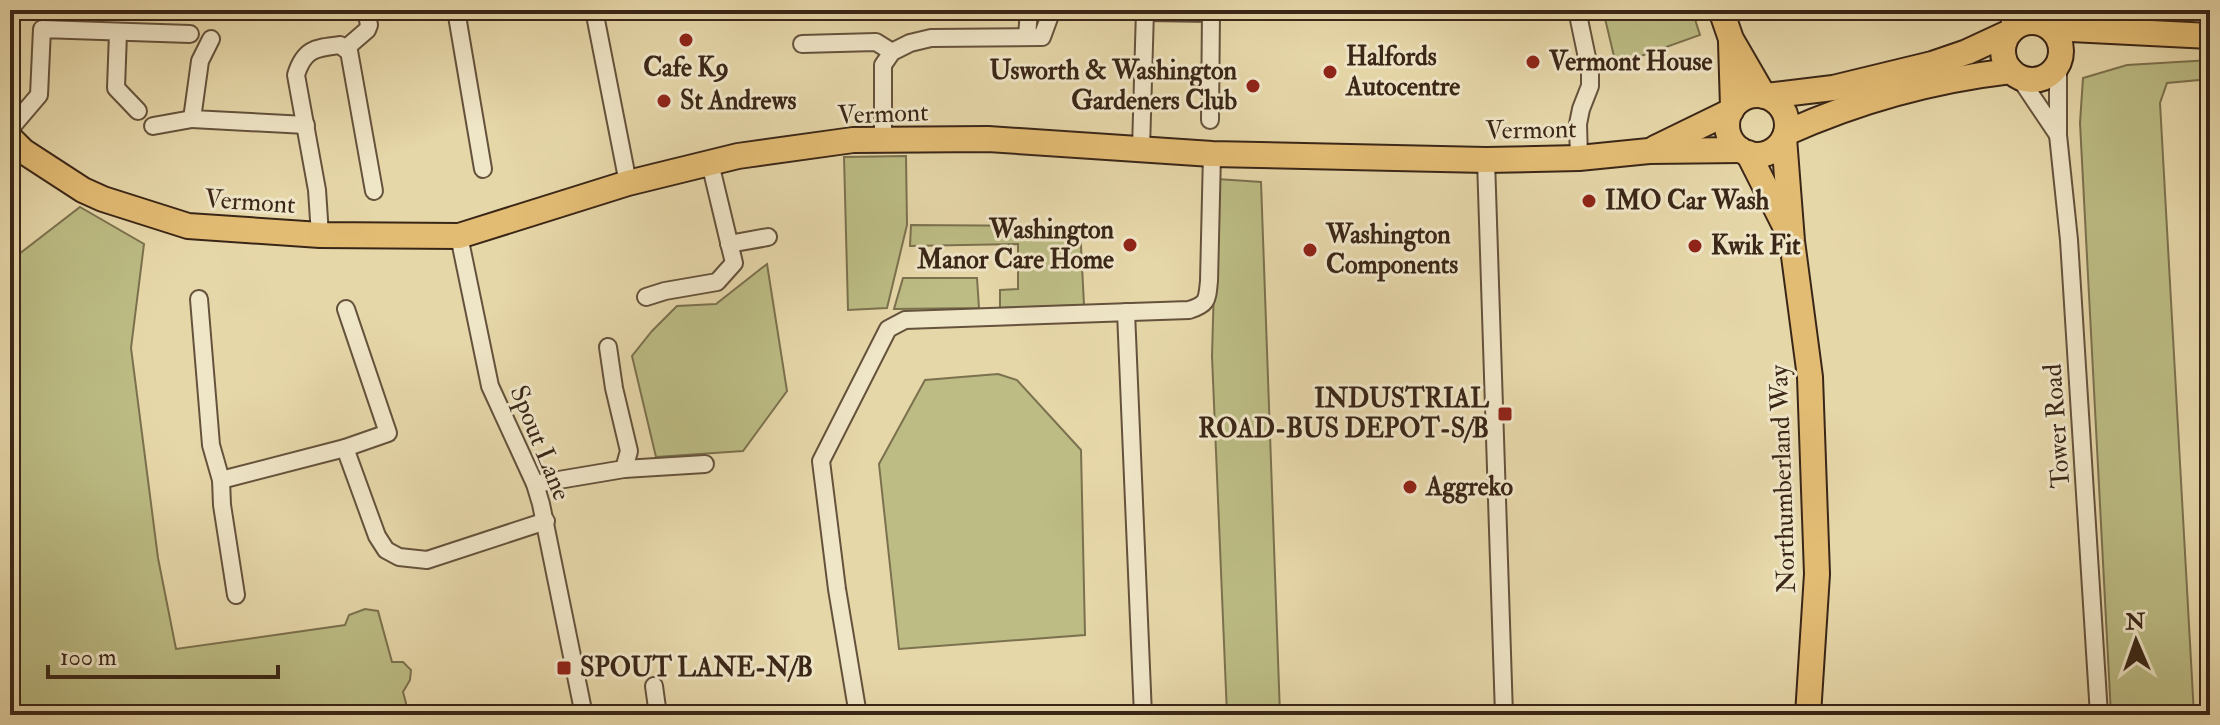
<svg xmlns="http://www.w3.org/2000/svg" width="2220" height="725" font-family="'IM FELL Double Pica',serif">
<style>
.green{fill:#bcbc84;stroke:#7b714e;stroke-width:2}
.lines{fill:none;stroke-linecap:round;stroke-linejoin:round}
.minor-casing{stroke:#65523c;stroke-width:20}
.primary-casing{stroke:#3a2617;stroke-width:28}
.minor{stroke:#efe5c7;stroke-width:16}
.primary{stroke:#e3bc74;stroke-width:24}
.poi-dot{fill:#8f2418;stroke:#efe5c7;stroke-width:3}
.labels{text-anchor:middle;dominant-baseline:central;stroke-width:6;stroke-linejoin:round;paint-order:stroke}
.poi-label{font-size:26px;font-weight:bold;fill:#3a2617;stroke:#efe5c7;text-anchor:start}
.street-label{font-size:26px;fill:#3a2617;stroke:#efe5c7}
</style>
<rect width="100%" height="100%" fill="#e6d7a9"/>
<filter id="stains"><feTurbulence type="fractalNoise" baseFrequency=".0025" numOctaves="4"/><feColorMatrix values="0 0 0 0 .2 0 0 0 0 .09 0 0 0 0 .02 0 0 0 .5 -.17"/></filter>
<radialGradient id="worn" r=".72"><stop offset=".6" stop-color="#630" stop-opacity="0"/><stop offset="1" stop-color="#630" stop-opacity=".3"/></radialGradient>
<!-- green -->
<g class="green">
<polygon points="1603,10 1692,10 1700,35 1616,65"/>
<polygon points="2210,60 2210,79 2167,83 2160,103 2194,715 2111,715 2080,123 2083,78 2127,65"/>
<polygon points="906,156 907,225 887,308 848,310 844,157"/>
<polygon points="1217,179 1261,182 1280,715 1227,715 1212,356"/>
<polygon points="80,207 144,244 131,348 158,558 176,649 345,625 349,615 365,609 378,611 392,662 403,662 411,670 410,680 403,692 406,703 405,715 10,715 10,261"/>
<polygon points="911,225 1080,226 1084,305 1000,308 1000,290 1018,289 1018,244 910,246"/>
<polygon points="767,264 787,391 743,451 656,457 632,356 652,331 677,306 716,304"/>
<polygon points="903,278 977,278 979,308 894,309"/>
<polygon points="998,374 1017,380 1081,450 1085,635 899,649 879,464 925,380"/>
</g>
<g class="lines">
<!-- minor casing -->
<g class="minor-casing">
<g id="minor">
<polyline points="456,10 483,169"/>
<polyline points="594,10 628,183"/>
<polyline points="1577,10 1590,72 1590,86 1581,109 1578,124 1579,158"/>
<polyline points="2009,10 2011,30"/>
<polyline points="2036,10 2048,26"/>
<polyline points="1145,12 1211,13"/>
<polyline points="118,33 116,88 138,111"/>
<polyline points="1027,37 1029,10"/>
<polyline points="211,39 200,61 192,119 306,125"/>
<polyline points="802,44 876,42 892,52"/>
<polyline points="345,49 367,30 369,25 366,10"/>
<polyline points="2058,64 2058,135 2069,240 2099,715"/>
<polyline points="2019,77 2058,135"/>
<polyline points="1210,120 1211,10"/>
<polyline points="153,126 192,119"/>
<polyline points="10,129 39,95 42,29 190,34"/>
<polyline points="883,141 883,65 892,52 910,43 931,38 1042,37 1052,10"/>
<polyline points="1141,149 1145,10"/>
<polyline points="1486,160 1504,715"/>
<path d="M320,235L317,190L296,75C304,49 315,48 340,45L349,51L374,191"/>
<polyline points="459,236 490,386 535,484 541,504 584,715"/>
<polyline points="729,244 768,237"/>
<polyline points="646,297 665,291 717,282 734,263 710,163"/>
<polyline points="199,299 211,445 221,480 222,505 236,595"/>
<polyline points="1126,312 1143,715"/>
<polyline points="345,448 377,536 386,550 399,557 427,560 546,521"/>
<polyline points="624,469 705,464"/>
<polyline points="221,480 345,448 388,433 346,309"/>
<polyline points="535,484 624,469 629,451 614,388 608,347"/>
<polyline points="654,686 658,715"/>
<polyline points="1002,714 1002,715"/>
<path d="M858,715L837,589L821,461L888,329L905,320L1189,310C1208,304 1207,300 1209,281L1212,154"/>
</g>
</g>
<!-- primary casing -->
<g class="primary-casing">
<g id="primary">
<polyline points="1721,10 1731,39 1764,96"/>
<circle cx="2032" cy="51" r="29"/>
<polyline points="2051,28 2210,36"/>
<polyline points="1731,42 1733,107"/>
<circle cx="1757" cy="125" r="30"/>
<polyline points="1766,96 1833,88 1932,64 1967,52 2008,33"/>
<path d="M1786,133C1857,101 1933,80 2011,71"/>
<polyline points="10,138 23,151 83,190 103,199 188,226 320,235 459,236 628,183 738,156 853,140 988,139 1212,154 1486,160 1579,158 1649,151 1741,150"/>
<polyline points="1784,138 1792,241 1810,377 1817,574 1808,715"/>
<polyline points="1655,148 1731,111"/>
<polyline points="1748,153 1786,228"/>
</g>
</g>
<!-- minor -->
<use href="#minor" class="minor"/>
<!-- primary -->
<use href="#primary" class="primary"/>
</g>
<!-- markers -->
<g class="poi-dot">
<circle cx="686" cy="40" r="8"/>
<circle cx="1533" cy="62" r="8"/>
<circle cx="1330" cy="72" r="8"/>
<circle cx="1253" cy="86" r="8"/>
<circle cx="664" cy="101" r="8"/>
<circle cx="1589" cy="201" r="8"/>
<circle cx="1130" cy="245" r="8"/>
<circle cx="1695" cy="246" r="8"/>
<circle cx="1310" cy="250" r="8"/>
<rect x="1497" y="406" width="16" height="16" rx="4"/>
<circle cx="1410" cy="487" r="8"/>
<rect x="556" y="660" width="16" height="16" rx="4"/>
</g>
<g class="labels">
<!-- poi labels -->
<g class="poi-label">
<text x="1346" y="57">Halfords<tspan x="1346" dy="30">Autocentre</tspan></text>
<text x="1549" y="62">Vermont House</text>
<text x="686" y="68" text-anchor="middle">Cafe K9</text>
<text x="1237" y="71" text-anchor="end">Usworth &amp; Washington<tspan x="1237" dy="30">Gardeners Club</tspan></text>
<text x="680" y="101">St Andrews</text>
<text x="1605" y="201">IMO Car Wash</text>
<text x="1114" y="230" text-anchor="end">Washington<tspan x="1114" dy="30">Manor Care Home</tspan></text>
<text x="1326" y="235">Washington<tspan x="1326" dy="30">Components</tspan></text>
<text x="1711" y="246">Kwik Fit</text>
<text x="1489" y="399" text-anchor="end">INDUSTRIAL<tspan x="1489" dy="30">ROAD-BUS DEPOT-S/B</tspan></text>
<text x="1426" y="487">Aggreko</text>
<text x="580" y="668">SPOUT LANE-N/B</text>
</g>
<!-- street labels -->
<g class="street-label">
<text transform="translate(883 114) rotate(-2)">Vermont</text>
<text transform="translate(1531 130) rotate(-1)">Vermont</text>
<text transform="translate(250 202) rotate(4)">Vermont</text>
<text transform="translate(2057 426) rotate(-94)">Tower Road</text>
<text transform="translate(540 443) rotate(68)">Spout Lane</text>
<text transform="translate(1783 479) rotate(-92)">Northumberland Way</text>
</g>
</g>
<!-- margin -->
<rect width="2220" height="725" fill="none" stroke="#e6d7a9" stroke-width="40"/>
<rect x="12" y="12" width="2196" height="701" fill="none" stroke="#3a2617" stroke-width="4"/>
<rect x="20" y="20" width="2180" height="685" fill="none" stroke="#3a2617" stroke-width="2"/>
<!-- north arrow -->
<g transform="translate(2136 641) rotate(358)" stroke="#efe5c7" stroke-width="6" paint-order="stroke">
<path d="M0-6L14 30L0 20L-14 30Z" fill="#3a2617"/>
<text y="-12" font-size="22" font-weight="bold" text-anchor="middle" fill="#3a2617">N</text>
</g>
<!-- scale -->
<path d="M48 665v12h230v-12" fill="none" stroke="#3a2617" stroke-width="4"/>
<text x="60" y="665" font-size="24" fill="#3a2617" stroke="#efe5c7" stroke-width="6" paint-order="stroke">100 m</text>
<rect width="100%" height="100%" filter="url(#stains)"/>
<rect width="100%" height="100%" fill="url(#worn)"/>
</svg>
